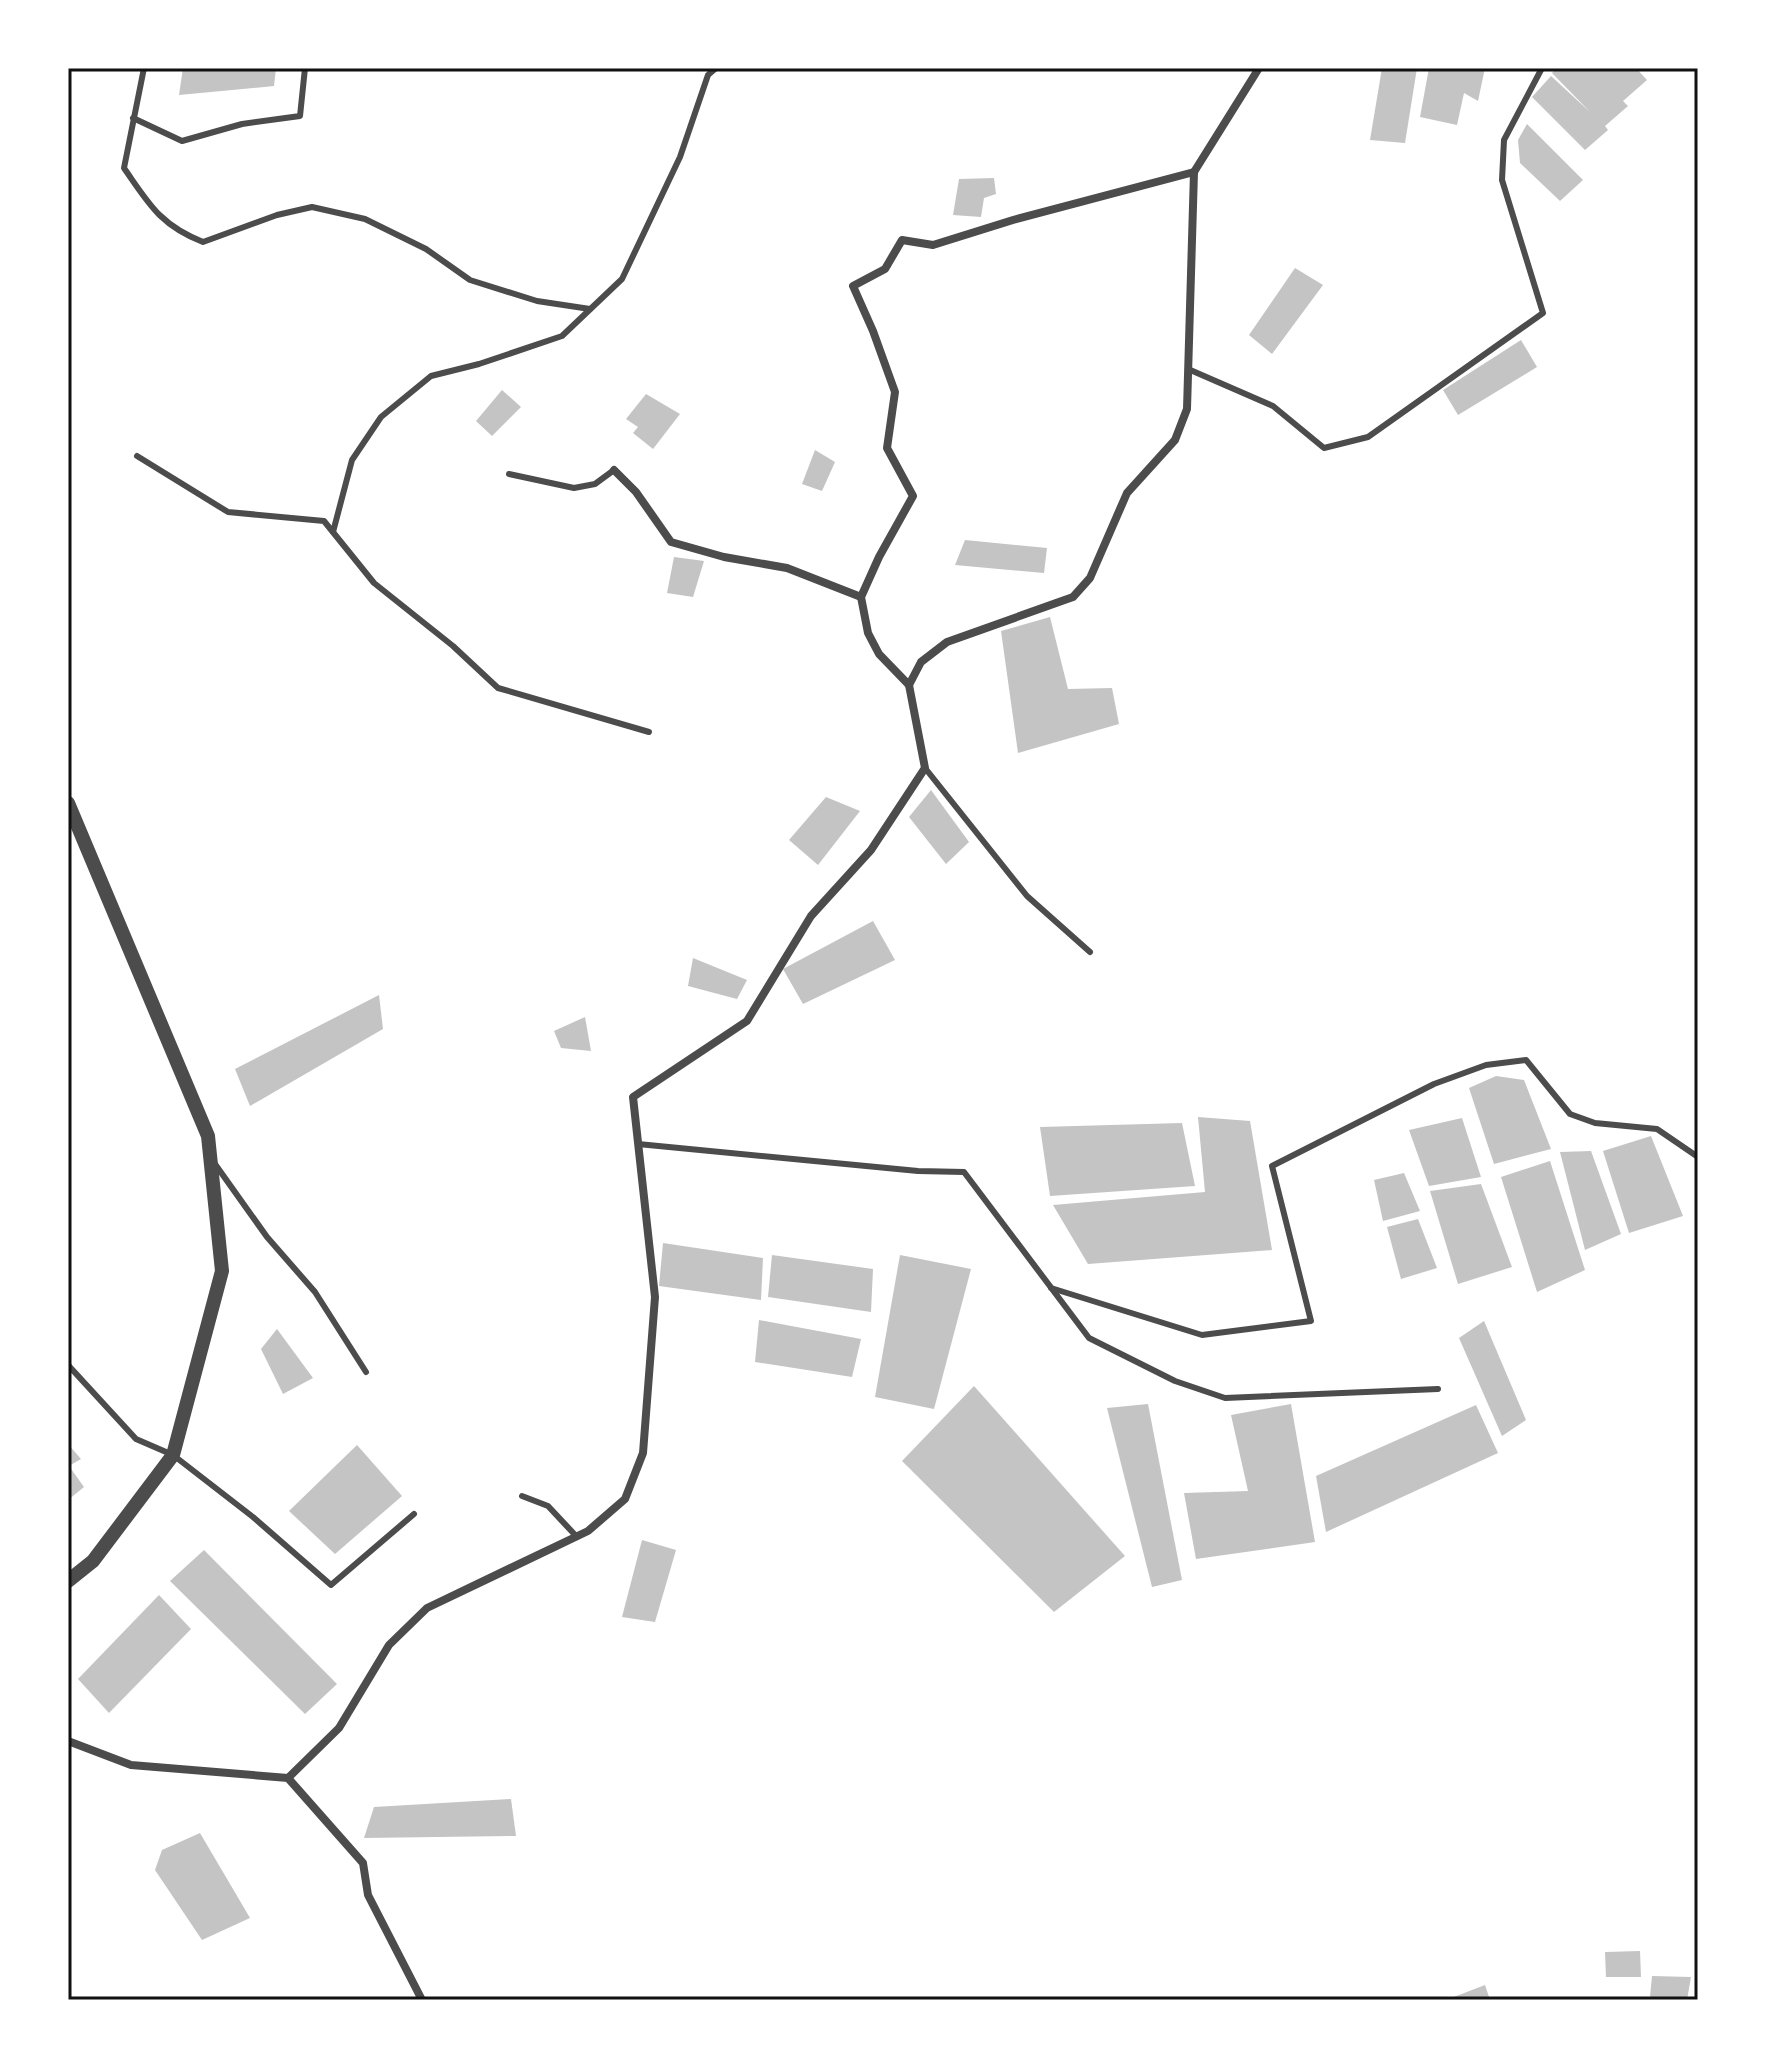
<svg xmlns="http://www.w3.org/2000/svg" width="1766" height="2068" font-family="'Nunito Sans',sans-serif">
<style>
.building{fill:#c4c4c4}
.lines{fill:none;stroke-linecap:round;stroke-linejoin:round}
.service{stroke:#4c4c4c;stroke-width:6}
.minor{stroke:#4c4c4c;stroke-width:8}
.tertiary{stroke:#4c4c4c;stroke-width:14}
.neatline{fill:none;stroke:#111;stroke-width:3}
</style>
<rect width="100%" height="100%" fill="#fff"/>
<!-- building -->
<g class="building">
<polygon points="183,68 276,68 274,86 179,95"/>
<polygon points="1382,68 1417,68 1405,143 1370,140"/>
<polygon points="1429,68 1485,68 1478,101 1464,93 1457,125 1420,117"/>
<polygon points="1556,68 1636,68 1647,80 1623,101 1628,106 1605,126 1608,130 1585,150 1532,97 1551,76 1590,112 1552,73"/>
<polygon points="1527,124 1583,180 1560,201 1520,163 1518,140"/>
<polygon points="994,178 996,194 984,198 981,217 953,215 959,179"/>
<polygon points="1295,268 1323,285 1272,354 1249,335"/>
<polygon points="1521,340 1537,367 1458,415 1443,390"/>
<polygon points="502,390 521,407 492,436 476,421"/>
<polygon points="646,394 680,414 653,449 633,433 638,427 626,419"/>
<polygon points="815,450 835,462 822,491 802,484"/>
<polygon points="965,540 1047,548 1044,573 955,565"/>
<polygon points="674,557 704,561 693,597 667,593"/>
<polygon points="1050,617 1068,689 1112,688 1119,724 1018,753 1001,631"/>
<polygon points="931,790 969,842 946,864 909,817"/>
<polygon points="826,797 860,811 818,865 789,840"/>
<polygon points="873,921 895,960 803,1004 783,969"/>
<polygon points="693,958 747,980 737,999 688,986"/>
<polygon points="379,995 383,1029 250,1106 235,1069"/>
<polygon points="585,1017 591,1051 561,1048 554,1031"/>
<polygon points="1496,1076 1524,1080 1551,1149 1494,1164 1469,1088"/>
<polygon points="1198,1117 1250,1121 1272,1250 1088,1264 1053,1205 1205,1192"/>
<polygon points="1462,1118 1481,1177 1429,1186 1409,1130"/>
<polygon points="1182,1123 1195,1186 1050,1196 1040,1127"/>
<polygon points="1651,1136 1683,1216 1629,1233 1603,1151"/>
<polygon points="1591,1151 1621,1234 1585,1250 1560,1152"/>
<polygon points="1550,1161 1585,1270 1537,1292 1501,1177"/>
<polygon points="1404,1173 1420,1211 1383,1221 1374,1180"/>
<polygon points="1481,1184 1512,1267 1458,1284 1430,1191"/>
<polygon points="1418,1219 1437,1268 1401,1279 1387,1227"/>
<polygon points="663,1243 763,1258 761,1300 659,1286"/>
<polygon points="772,1255 873,1269 871,1312 768,1297"/>
<polygon points="900,1255 971,1269 934,1409 875,1397"/>
<polygon points="759,1320 861,1339 852,1377 755,1362"/>
<polygon points="1484,1321 1526,1420 1502,1436 1459,1338"/>
<polygon points="277,1329 313,1378 283,1394 261,1349"/>
<polygon points="974,1386 1125,1556 1054,1612 902,1461"/>
<polygon points="1148,1404 1182,1580 1152,1587 1107,1408"/>
<polygon points="1291,1404 1315,1542 1196,1559 1184,1493 1248,1491 1231,1415"/>
<polygon points="1476,1405 1498,1453 1326,1532 1316,1476"/>
<polygon points="68,1444 81,1459 69,1466 84,1487 68,1500"/>
<polygon points="357,1445 402,1496 335,1554 289,1511"/>
<polygon points="642,1540 676,1550 655,1622 622,1617"/>
<polygon points="204,1550 337,1684 305,1714 170,1581"/>
<polygon points="159,1595 191,1629 109,1713 78,1679"/>
<polygon points="511,1799 516,1836 364,1838 374,1807"/>
<polygon points="200,1833 250,1918 202,1940 155,1870 162,1850"/>
<polygon points="1640,1951 1641,1977 1606,1977 1605,1952"/>
<polygon points="1652,1976 1691,1977 1687,2000 1661,2000 1650,1997"/>
<polygon points="1485,1985 1490,2000 1446,2000"/>
</g>
<g class="lines">
<!-- service -->
<g class="service">
<path d="M144,68L124,168C149,204 160,225 203,242L277,215L312,207L365,219L426,249L470,280L537,301L590,309"/>
<polyline points="133,118 182,141 242,124 300,116 305,68"/>
<polyline points="1188,369 1273,406 1324,448 1368,437 1543,313 1502,180 1504,140 1542,68"/>
<polyline points="137,456 228,512 324,521 374,583 453,646 498,688 649,732"/>
<polyline points="509,474 574,488 595,484 614,470"/>
<polyline points="333,532 352,460 381,417 431,376 479,364 562,336 622,279 680,157 708,75 716,68"/>
<polyline points="925,768 1027,896 1090,952"/>
<polyline points="638,1144 918,1171 964,1172 1089,1338 1175,1381 1225,1398 1438,1389"/>
<polyline points="215,1164 267,1237 315,1292 366,1372"/>
<polyline points="1051,1288 1202,1335 1311,1321 1272,1166 1434,1084 1486,1065 1526,1060 1570,1114 1595,1123 1657,1129 1698,1157"/>
<polyline points="68,1365 136,1439 173,1455 253,1517 331,1585 414,1514"/>
<polyline points="522,1496 548,1506 577,1537"/>
</g>
<!-- minor -->
<g class="minor">
<polyline points="614,470 636,492 671,542 724,557 787,568 861,597"/>
<polyline points="909,685 879,654 868,633 861,597 879,557 913,496 887,448 895,392 873,331 853,286 885,269 902,240 933,245 1013,220 1194,172"/>
<polyline points="68,1741 131,1765 288,1778 363,1863 368,1895 422,2000"/>
<polyline points="288,1778 339,1728 389,1645 427,1608 588,1531 625,1499 643,1453 655,1297 633,1097 747,1021 811,916 871,850 925,768 909,685 921,662 947,642 1073,597 1090,578 1127,493 1175,440 1187,409 1194,172 1259,68"/>
</g>
<!-- tertiary -->
<polyline class="tertiary" points="68,803 208,1136 222,1271 173,1455 93,1561 68,1581"/>
</g>
<!-- border -->
<rect width="1766" height="2068" fill="none" stroke="#ffffff" stroke-width="140"/>
<rect x="70" y="70" width="1626" height="1928" class="neatline"/>
</svg>
